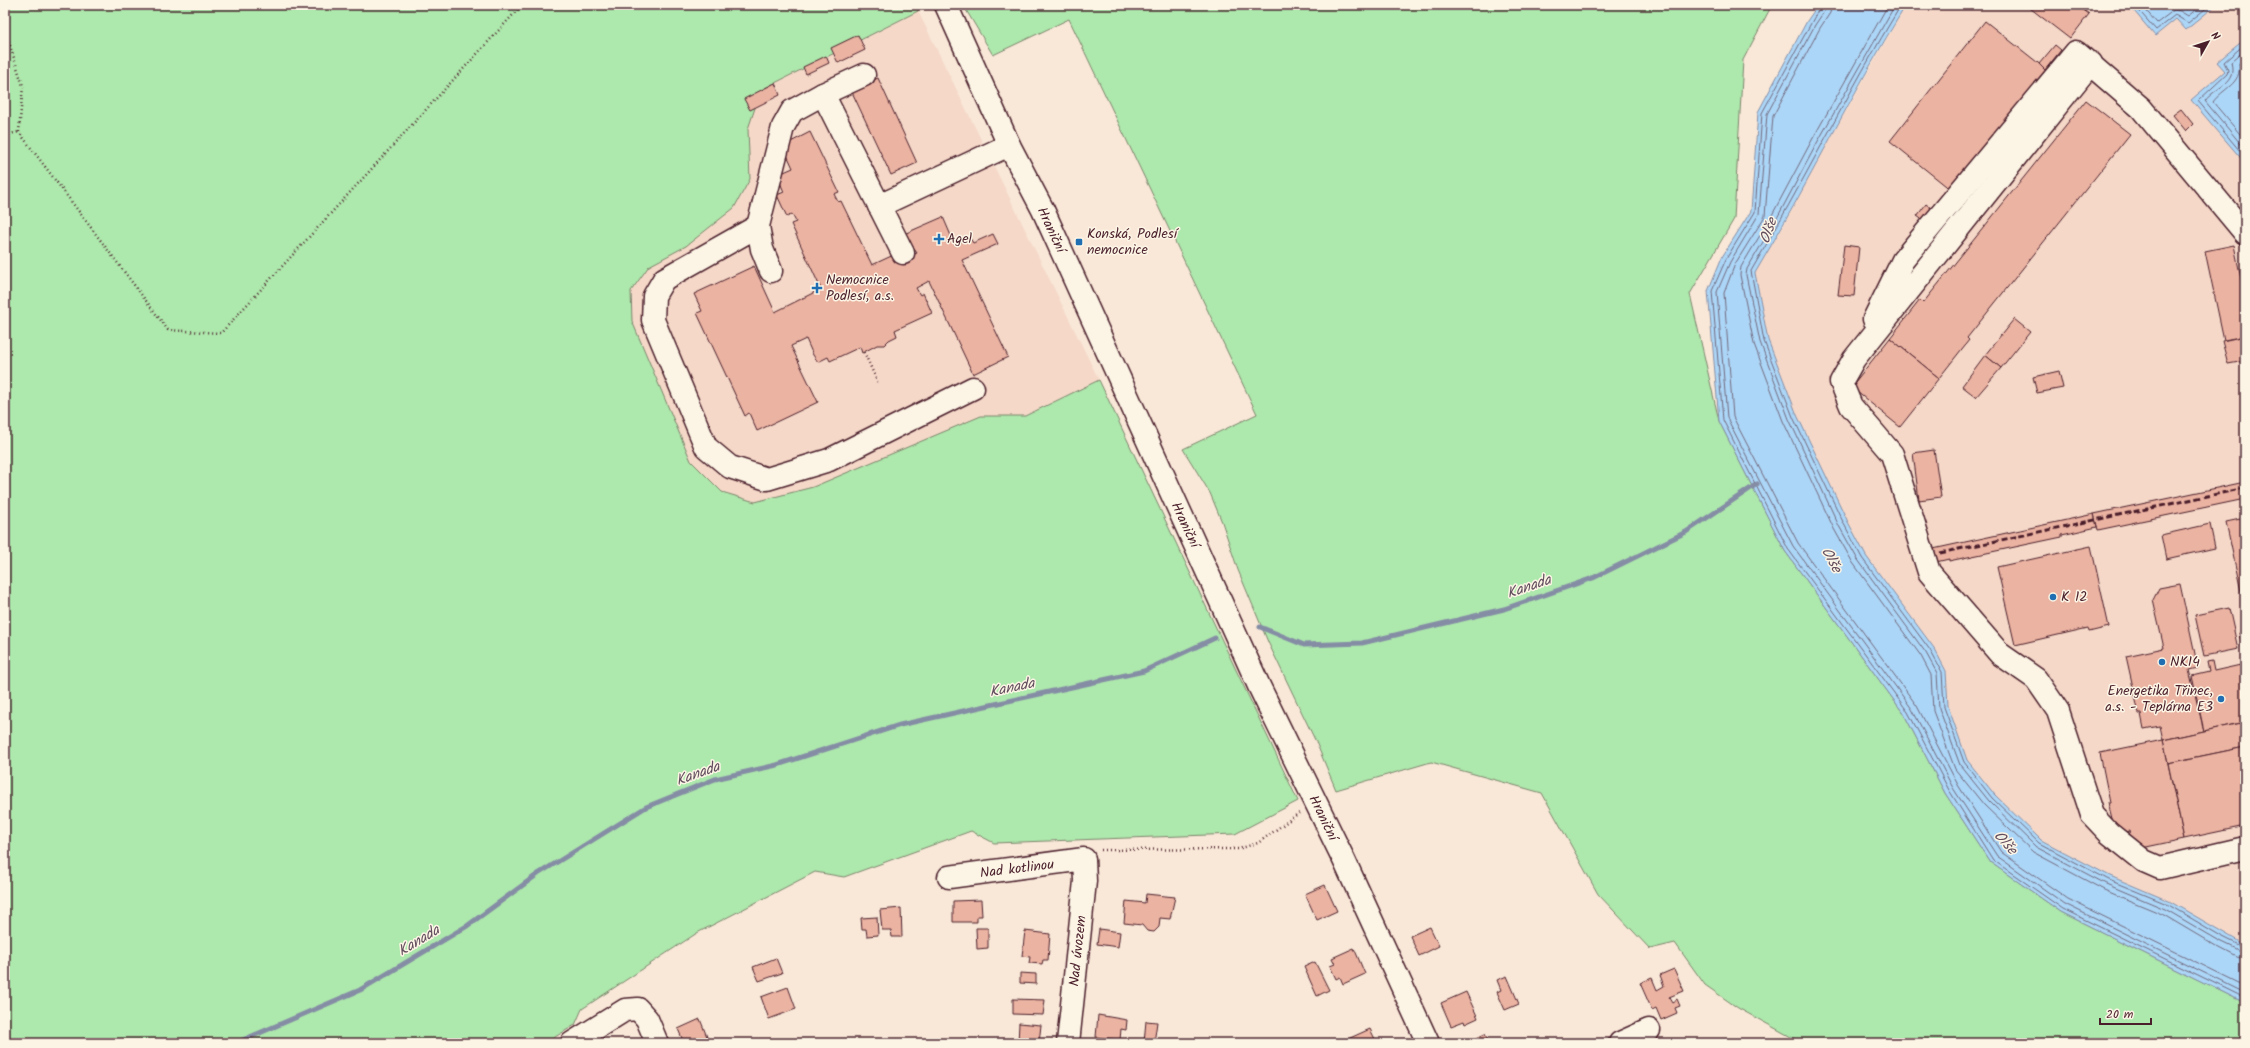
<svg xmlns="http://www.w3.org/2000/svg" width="2250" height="1048" font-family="Kalam,sans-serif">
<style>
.built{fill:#f5d8c8}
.green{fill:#ade8ac;stroke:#7c846c}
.water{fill:#acd6f7;stroke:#858da5}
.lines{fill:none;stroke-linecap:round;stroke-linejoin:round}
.shore{stroke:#71687d;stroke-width:1}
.stream{stroke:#858da5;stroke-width:5}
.building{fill:#ebb3a2;stroke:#4a1f2b}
.minor-casing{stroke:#4a1f2b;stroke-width:25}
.path{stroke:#4a1f2b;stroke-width:2.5;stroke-dasharray:1 3;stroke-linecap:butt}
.minor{stroke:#fcf5e5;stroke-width:22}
.rail{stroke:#4a1f2b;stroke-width:3;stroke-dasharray:6 3;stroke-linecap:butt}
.poi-dot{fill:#1f6fb2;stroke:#fcf5e5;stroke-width:1.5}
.labels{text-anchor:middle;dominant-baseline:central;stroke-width:3;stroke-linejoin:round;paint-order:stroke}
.street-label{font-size:14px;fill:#4a1f2b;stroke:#fcf5e5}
.poi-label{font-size:14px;fill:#4a1f2b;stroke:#fcf5e5;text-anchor:start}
.water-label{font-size:15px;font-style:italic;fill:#624d5e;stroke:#fcf5e5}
</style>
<rect width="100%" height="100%" fill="#f9e8d8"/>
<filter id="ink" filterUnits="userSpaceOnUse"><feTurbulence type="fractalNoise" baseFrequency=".025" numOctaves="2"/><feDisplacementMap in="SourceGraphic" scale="8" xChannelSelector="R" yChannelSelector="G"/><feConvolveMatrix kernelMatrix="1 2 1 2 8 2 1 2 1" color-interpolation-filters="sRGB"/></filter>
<g filter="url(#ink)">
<!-- built -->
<g class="built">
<polygon points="1906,5 2245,5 2245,945 2169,901 2110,876 2041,840 1995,795 1967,760 1948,706 1946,671 1934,648 1866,556 1848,522 1797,415 1768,340 1755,273 1784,225 1825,148"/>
<polygon points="918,11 1099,380 714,566 536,196 761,90"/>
</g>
<!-- green -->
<g class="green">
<polygon points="5,5 919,5 918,11 761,90 748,129 750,179 734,208 686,246 649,266 631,291 632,321 691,461 722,492 755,502 813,487 981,416 1025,416 1099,380 1298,801 1235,834 994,843 971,831 844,877 815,872 697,933 582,1009 575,1025 545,1043 5,1043"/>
<polygon points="963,5 1772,5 1743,60 1734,219 1690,294 1719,421 1785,551 1904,714 1945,793 1990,862 2061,912 2245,1003 2245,1043 1802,1043 1738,1008 1705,985 1675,943 1650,949 1598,894 1542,793 1431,762 1336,790 1316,742 1268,642 1238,570 1222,522 1210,493 1183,449 1257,414 1069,19 993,55"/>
</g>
<!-- water -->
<g class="water">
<path d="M1818,5H1906C1852,92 1808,185 1755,273L1768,340L1797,415L1848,522L1866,556L1934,648L1946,671L1948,706L1967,760L1995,795L2041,840L2110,876L2169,901L2245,945V1003L2061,912L1990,862L1945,793L1904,714L1785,551L1719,421L1708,291L1722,257L1751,211L1758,112L1807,21Z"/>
<polygon points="2129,5 2216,5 2186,30 2176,19 2155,36"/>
<polygon points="2245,39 2245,163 2191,100 2225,71 2217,62"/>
</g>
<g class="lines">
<!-- shore -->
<g class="shore">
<polyline points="1821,5 1762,113 1755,212 1726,259 1712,291 1723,420 1788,549 1908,712 1949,790 1993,860 2063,909 2245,998"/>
<polyline points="1826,5 1825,10 1815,25 1767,114 1759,214 1730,262 1717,292 1727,418 1793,546 1912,709 1953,788 1997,856 2065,904 2245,993"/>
<polyline points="1832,5 1830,13 1820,28 1773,116 1765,216 1735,264 1724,293 1733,417 1798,543 1917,706 1958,785 2001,852 2068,899 2245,986"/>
<polyline points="1888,5 1812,140 1771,217 1741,267 1740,275 1754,344 1783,421 1834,529 1853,563 1921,656 1931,675 1933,711 1955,769 1984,805 2033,852 2104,890 2162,914 2216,946 2237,957 2245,959"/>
<polyline points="1895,5 1817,143 1776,220 1747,269 1746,275 1760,342 1789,419 1839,526 1858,560 1926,653 1937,673 1939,708 1960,765 1989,801 2036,847 2106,884 2165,909 2218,940 2245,953"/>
<path d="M1901,5C1848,92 1803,183 1751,271L1764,341L1793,417L1844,524L1862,558L1930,650L1942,672L1944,707L1964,762L1992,798L2039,843L2109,880L2167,904L2221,936L2245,948"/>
<polyline points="2134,5 2156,30 2175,15 2188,23 2210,5"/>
<polyline points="2141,5 2157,23 2174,10 2180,11 2188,16 2202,5"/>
<polyline points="2245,44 2224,62 2228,70 2227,74 2198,101 2245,157"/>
<path d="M2245,50L2231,62C2237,85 2216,86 2205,101L2245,149"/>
<path d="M2245,58L2239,64C2242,84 2223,88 2213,102L2245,140"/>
</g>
<!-- stream -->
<g class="stream">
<polyline points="1260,627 1304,645 1362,643 1504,609 1593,578 1686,532 1757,484"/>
<polyline points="236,1043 360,990 467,926 538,874 646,807 715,779 777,765 900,725 1144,671 1215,638"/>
</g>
</g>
<!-- building -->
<g class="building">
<polygon points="2026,5 2077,5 2089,14 2070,39"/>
<polygon points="1985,21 2047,70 1951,190 1890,141"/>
<polygon points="858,35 865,50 838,63 831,48"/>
<polygon points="2055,45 2061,50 2045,70 2039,64"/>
<polygon points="826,56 829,63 806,74 803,67"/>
<polygon points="878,78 917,163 891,175 851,90"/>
<polygon points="775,83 780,95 750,110 744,99"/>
<polygon points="2086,100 2130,134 1967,338 1969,340 1939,378 1890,338 1920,300 1923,303"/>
<polygon points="2181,109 2193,124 2186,131 2173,115"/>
<polygon points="810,132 839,192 834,194 838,202 841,201 872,265 900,252 903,259 917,253 914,249 912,250 904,234 943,217 955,245 970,238 973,243 993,234 998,244 962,260 1008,357 973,374 929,281 916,288 920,295 923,293 932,313 895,330 897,336 889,340 884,345 877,345 862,353 860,347 830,361 828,357 818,362 813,355 806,339 791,346 818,402 757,431 749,413 745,416 697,313 702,311 694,294 754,266 775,312 821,289 791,224 796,222 792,214 787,217 777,195 784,192 777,175 793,168 783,146"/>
<polygon points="1926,204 1936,212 1927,223 1917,216"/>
<polygon points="1844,245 1859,247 1854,296 1838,295"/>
<polygon points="2234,245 2245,298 2245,336 2224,340 2205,251"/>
<polygon points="2014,319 2030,332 2001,368 1985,355"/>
<polygon points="2245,336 2245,361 2228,364 2222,341"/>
<polygon points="1890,338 1939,378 1900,427 1851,387"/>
<polygon points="1985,355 2001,368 1976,397 1962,386"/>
<polygon points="2059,371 2063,388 2037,393 2033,377"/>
<polygon points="1934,450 1941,497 1919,500 1913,453"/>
<polygon points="2245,482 2245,499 2098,530 2094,514"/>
<polygon points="2094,514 2097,527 2062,535 2062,537 1949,561 1949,559 1936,562 1933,549"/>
<polygon points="2245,518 2245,610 2226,522"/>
<polygon points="2210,524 2215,548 2166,559 2161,535"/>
<polygon points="2091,546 2109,627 2089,632 2088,628 2015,645 1997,567"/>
<polygon points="2180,584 2198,668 2189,670 2204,731 2163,740 2160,726 2144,729 2141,714 2139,714 2126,656 2164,648 2153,600 2159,588"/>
<polygon points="2229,608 2238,649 2204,656 2195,615"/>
<polygon points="2245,632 2245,659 2239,633"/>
<polygon points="2212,661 2214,671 2245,664 2245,722 2204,731 2192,676 2209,672 2207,662"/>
<polygon points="2245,722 2245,747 2168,763 2163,740"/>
<polygon points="2163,740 2184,839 2137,849 2132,846 2129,831 2116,834 2108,803 2110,803 2100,753"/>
<polygon points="2245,747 2245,826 2184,839 2168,763"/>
<polygon points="1325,885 1337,911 1317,920 1305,894"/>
<polygon points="1146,894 1175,897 1170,919 1160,918 1159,927 1154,932 1147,931 1142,925 1124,923 1126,901 1145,903"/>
<polygon points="981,900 982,916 977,916 977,922 953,922 953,901"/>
<polygon points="901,908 902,937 892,937 891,930 882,930 880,910"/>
<polygon points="877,917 878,935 867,936 866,929 862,929 861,918"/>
<polygon points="1430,927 1439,946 1419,956 1410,936"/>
<polygon points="976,928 988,928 988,948 977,949"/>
<polygon points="1099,929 1120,932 1118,947 1097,944"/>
<polygon points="1025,931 1050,934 1048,960 1043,960 1042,964 1029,963 1030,957 1022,956"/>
<polygon points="1354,948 1365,974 1343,984 1340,977 1336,979 1330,966 1335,964 1332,958"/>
<polygon points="776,958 782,973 759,981 753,967"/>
<polygon points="1315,962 1329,990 1317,996 1304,967"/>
<polygon points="1674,969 1684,991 1669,997 1672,1002 1677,999 1680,1006 1675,1008 1677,1013 1661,1020 1656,1008 1652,1010 1640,983 1652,978 1657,990 1664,986 1660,975"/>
<polygon points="1020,973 1036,974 1036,984 1020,983"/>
<polygon points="1507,976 1519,1004 1505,1010 1497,992 1501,990 1497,980"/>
<polygon points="788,987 796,1009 769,1019 761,997"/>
<polygon points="1466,992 1478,1018 1465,1024 1464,1021 1451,1026 1441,1003"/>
<polygon points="1013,999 1045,1000 1043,1015 1013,1014"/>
<polygon points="1098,1015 1127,1020 1126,1030 1121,1029 1120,1040 1096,1037"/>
<polygon points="700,1019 709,1042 684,1043 678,1029"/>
<polygon points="1146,1021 1157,1022 1154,1043 1144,1042"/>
<polygon points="1019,1023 1041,1025 1039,1043 1018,1043"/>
<polygon points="1370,1029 1376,1041 1371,1043 1352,1043 1350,1038"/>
<polygon points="1485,1034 1489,1043 1474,1043 1472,1040"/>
</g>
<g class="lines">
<!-- minor casing -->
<g class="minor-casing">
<g id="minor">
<polyline points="946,5 1009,145 1043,210 1259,686 1344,860 1428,1043"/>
<polyline points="2091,63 1854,359 1841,382 1851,406 1892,454 1929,572 2000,654 2036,679 2058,711 2092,815 2109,833 2144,861 2160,868 2245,848"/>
<polyline points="864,75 823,94 903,253"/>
<polyline points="879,206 1009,145"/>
<polyline points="758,226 664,279 654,296 653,320 706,447 730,467 767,479 829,460 973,388"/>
<polyline points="771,271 762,249 758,226 783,127 792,111 823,94"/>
<polyline points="1874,319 1903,260 2076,52 2141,108 2245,233"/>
<polyline points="949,877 1084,859 1085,881 1068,1043"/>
<polyline points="572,1043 625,1010 638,1009 647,1019 657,1043"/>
<polyline points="1620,1043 1649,1030"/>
</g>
</g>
<!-- path -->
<g class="path">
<polyline points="5,30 23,86 19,132 168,330 221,333 522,5"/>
<polyline points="5,135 19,132"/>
<polyline points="864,352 878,383"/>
<polyline points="1101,850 1238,849 1258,843 1299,813"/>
</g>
<!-- minor -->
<use href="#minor" class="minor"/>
<!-- rail -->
<polyline class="rail" points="1940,553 2245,488"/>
</g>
</g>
<!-- markers -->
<g class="poi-dot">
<path d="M937 233h4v4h4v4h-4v4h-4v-4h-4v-4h4z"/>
<rect x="1075" y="238" width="8" height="8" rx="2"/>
<path d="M815 282h4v4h4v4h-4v4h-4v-4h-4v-4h4z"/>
<circle cx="2053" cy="597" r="4"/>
<circle cx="2162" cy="662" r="4"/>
<circle cx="2221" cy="699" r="4"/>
</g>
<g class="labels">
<!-- street labels -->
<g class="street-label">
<text transform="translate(1051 230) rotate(65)">Hraniční</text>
<text transform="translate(1185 525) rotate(65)">Hraniční</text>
<text transform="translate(1323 818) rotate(64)">Hraniční</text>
<text transform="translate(1017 869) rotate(-7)">Nad kotlinou</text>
<text transform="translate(1078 951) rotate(-84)">Nad úvozem</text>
</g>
<!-- poi labels -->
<g class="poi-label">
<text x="1087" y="234">Konská, Podlesí<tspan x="1087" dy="16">nemocnice</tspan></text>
<text x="947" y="239">Agel</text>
<text x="826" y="280">Nemocnice<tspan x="826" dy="16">Podlesí, a.s.</tspan></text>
<text x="2061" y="597">K 12</text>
<text x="2170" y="662">NK14</text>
<text x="2213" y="691" text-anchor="end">Energetika Třinec,<tspan x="2213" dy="16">a.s. - Teplárna E3</tspan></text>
</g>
<!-- water labels -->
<g class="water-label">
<text transform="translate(1769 231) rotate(-71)">Olše</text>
<text transform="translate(1831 560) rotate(62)">Olše</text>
<text transform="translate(1529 587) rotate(-19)">Kanada</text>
<text transform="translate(1012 688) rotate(-12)">Kanada</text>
<text transform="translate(698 774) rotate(-20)">Kanada</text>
<text transform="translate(2005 843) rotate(48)">Olše</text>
<text transform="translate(419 941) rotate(-31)">Kanada</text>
</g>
</g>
<!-- margin -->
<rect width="2250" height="1048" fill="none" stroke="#fcf5e5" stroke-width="20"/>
<rect x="10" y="10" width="2230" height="1028" fill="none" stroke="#4a1f2b" stroke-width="1.5" filter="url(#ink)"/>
<!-- north arrow -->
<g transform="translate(2208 42) rotate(51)" stroke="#fcf5e5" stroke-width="3" paint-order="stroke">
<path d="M0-3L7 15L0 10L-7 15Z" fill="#4a1f2b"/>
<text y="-6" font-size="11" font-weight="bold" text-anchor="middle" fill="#4a1f2b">N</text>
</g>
<!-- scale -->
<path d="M2100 1018v6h51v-6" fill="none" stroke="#4a1f2b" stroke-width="2"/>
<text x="2106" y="1018" font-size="12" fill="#4a1f2b" stroke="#fcf5e5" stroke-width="3" paint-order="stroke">20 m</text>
</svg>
